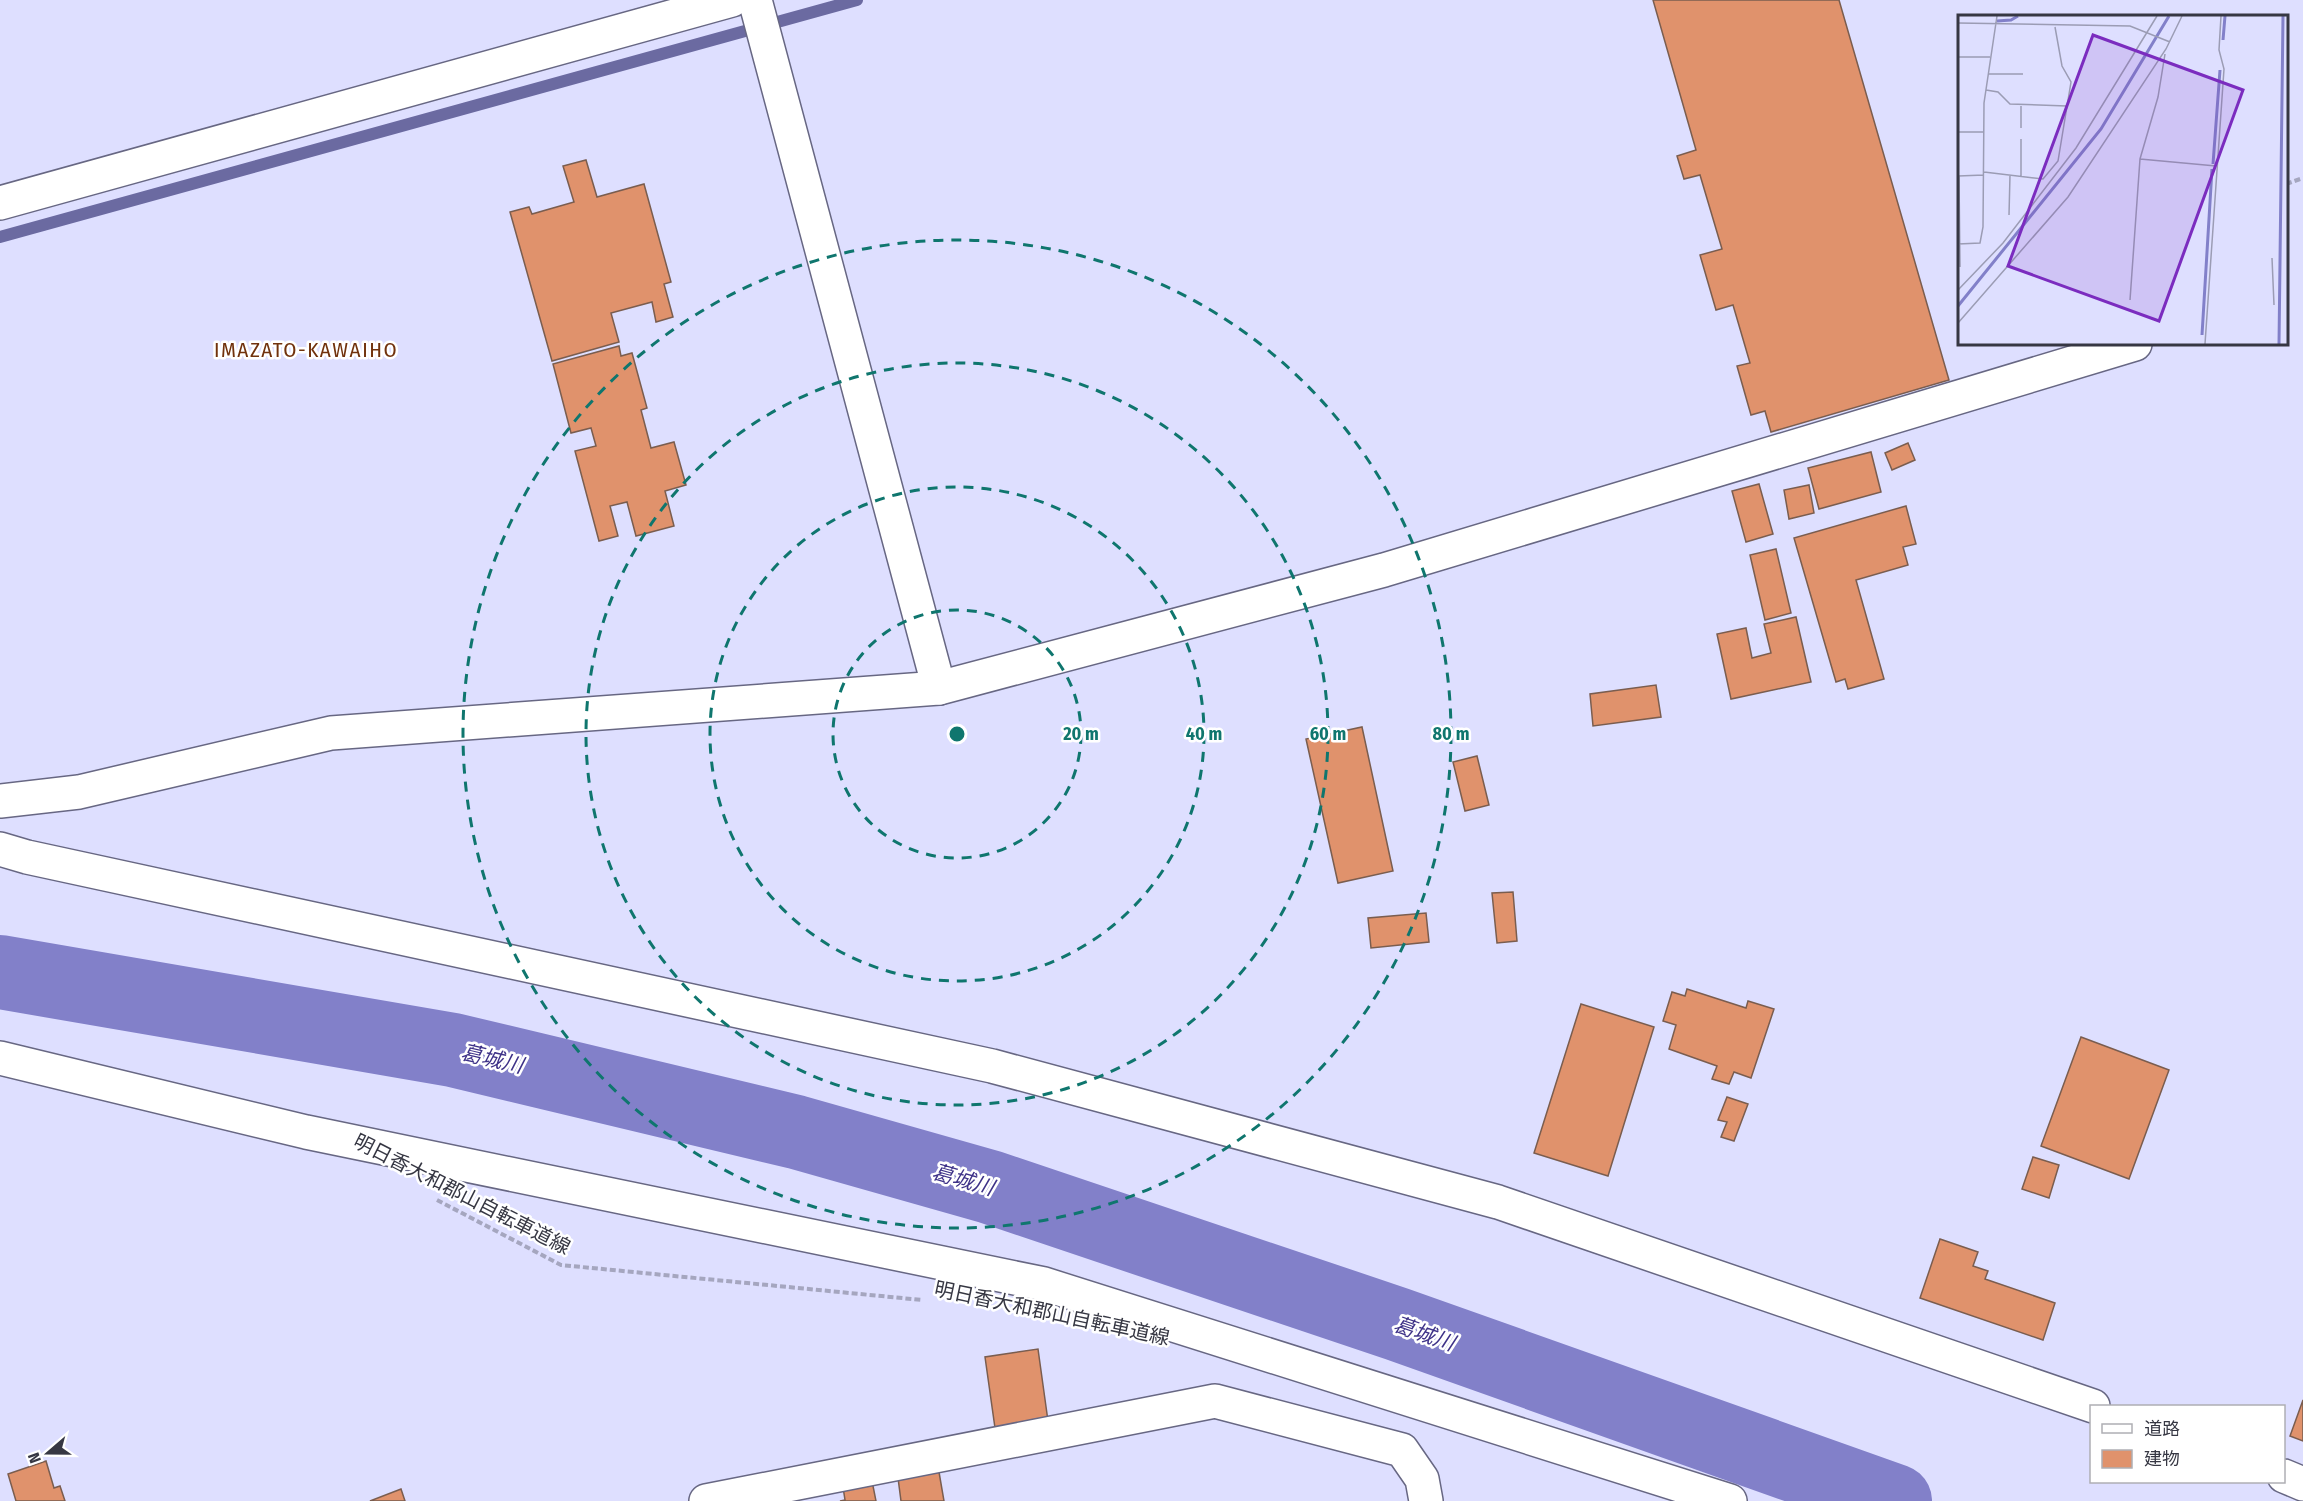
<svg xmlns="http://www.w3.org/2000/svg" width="2303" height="1501" font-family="'Fira Sans Condensed','Noto Sans JP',sans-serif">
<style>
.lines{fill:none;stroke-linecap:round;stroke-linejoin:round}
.stream{stroke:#6b6aa1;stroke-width:12}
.river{stroke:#8280c9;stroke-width:74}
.building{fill:#e0926c;stroke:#7a5d4f;stroke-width:1.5}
.minor-casing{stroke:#676783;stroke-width:36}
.path{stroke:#a5a6bf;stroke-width:4;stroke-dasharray:6 3;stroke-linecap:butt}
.minor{stroke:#fff;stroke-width:33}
.ring{fill:none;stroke:#0f766e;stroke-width:3;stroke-dasharray:10 8}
.labels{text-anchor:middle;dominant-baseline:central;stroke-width:5;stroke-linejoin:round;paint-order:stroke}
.street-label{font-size:20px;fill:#363743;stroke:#fff}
.neighbourhood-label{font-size:21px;letter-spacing:1.5px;fill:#71320d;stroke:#fff}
.water-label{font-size:21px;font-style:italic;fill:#3e3288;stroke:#fff}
.inset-river{fill:none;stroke:#8280c9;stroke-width:3}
.inset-road{fill:none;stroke:#9b9cb4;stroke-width:1.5}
.view{fill:#7b2cbf;fill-opacity:0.15;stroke:#7b2cbf;stroke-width:3}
.inset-edge{fill:none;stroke:#363743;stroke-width:3}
.centre{fill:#0f766e;stroke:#fff;stroke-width:3}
.ring-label{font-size:18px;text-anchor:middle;font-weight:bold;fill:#0f766e;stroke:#fff;stroke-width:5;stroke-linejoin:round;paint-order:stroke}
</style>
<rect width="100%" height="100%" fill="#dedfff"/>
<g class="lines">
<!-- stream -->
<polyline class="stream" points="0,237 857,0"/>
<!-- river -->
<polyline class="river" points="0,972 453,1050 796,1132 990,1187 1397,1324 1895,1501"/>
</g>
<!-- building -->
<g class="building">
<polygon points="1653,0 1839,0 1949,380 1771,432 1765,411 1751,415 1737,366 1750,363 1733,305 1716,310 1700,255 1722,249 1700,175 1684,179 1677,156 1696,150"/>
<polygon points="586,160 597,197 644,184 671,282 664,284 673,317 656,322 652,302 611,313 619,342 552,361 510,212 529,207 532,214 574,202 563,166"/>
<polygon points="619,346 621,356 632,353 647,408 641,410 651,448 674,442 686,485 665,491 674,526 636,536 627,502 610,506 618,536 599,541 575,451 596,446 591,428 571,433 553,364"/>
<polygon points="1908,443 1915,460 1892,470 1885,453"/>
<polygon points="1871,452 1881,492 1819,509 1808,468"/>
<polygon points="1759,484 1773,534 1746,542 1732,491"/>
<polygon points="1809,485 1814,513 1789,519 1784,490"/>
<polygon points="1906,506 1916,544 1903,547 1908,565 1856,580 1884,679 1848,689 1845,679 1836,682 1794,538"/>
<polygon points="1776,549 1791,613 1765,620 1750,555"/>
<polygon points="1796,617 1811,682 1731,699 1717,634 1746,628 1752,658 1771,653 1764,624"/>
<polygon points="1656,685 1661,717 1593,726 1590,694"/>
<polygon points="1362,727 1393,871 1338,883 1306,739"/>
<polygon points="1477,756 1489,805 1465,811 1453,762"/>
<polygon points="1513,892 1517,941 1497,943 1492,893"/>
<polygon points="1426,913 1429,942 1371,948 1368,918"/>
<polygon points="1687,989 1746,1008 1748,1001 1774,1009 1751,1078 1734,1072 1729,1084 1712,1079 1717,1066 1669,1049 1676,1025 1663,1021 1672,992 1685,996"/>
<polygon points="1581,1004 1654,1027 1608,1176 1534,1153"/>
<polygon points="2081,1037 2169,1070 2129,1179 2041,1146"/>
<polygon points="1727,1097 1748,1104 1734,1141 1721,1137 1727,1122 1718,1120"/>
<polygon points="2033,1157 2059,1165 2049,1198 2022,1189"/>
<polygon points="1940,1239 1978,1252 1973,1266 1988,1271 1985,1279 2055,1303 2043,1340 1920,1298"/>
<polygon points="1038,1349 1048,1421 995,1428 985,1357"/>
<polygon points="2303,1400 2303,1441 2290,1436"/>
<polygon points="46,1461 54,1488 60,1486 65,1501 16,1501 8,1474"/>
<polygon points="939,1472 944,1501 901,1501 898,1478"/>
<polygon points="872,1481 876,1501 840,1501 845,1500 843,1487"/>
<polygon points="401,1489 405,1501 370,1501"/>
</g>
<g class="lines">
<!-- minor casing -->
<g class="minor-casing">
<g id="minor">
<polyline points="755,0 939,688"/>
<polyline points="0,203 732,0"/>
<polyline points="0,801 79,792 331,733 939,688 1384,570 2135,344"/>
<polyline points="0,849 27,857 992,1066 1498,1202 2093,1406"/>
<polyline points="0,1058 306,1132 1044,1284 1730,1501"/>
<polyline points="2284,1476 2303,1484"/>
<polyline points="706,1501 1215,1401 1402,1450 1422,1479 1426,1501"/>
</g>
</g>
<!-- path -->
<g class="path">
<polyline points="2286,184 2303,178"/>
<polyline points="437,1200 561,1265 922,1300"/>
</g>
<!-- minor -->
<use href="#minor" class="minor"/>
</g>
<!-- distance rings -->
<g class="ring">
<circle cx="957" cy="734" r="124"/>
<circle cx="957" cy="734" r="247"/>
<circle cx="957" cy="734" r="371"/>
<circle cx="957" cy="734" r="494"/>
</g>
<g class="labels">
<!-- street labels -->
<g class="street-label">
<text transform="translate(462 1194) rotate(27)">明日香大和郡山自転車道線</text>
<text transform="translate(1052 1313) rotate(12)">明日香大和郡山自転車道線</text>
</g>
<!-- neighbourhood labels -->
<g class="neighbourhood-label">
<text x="306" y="350">IMAZATO-KAWAIHO</text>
</g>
<!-- water labels -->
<g class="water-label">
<text transform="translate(492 1059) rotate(13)">葛城川</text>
<text transform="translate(963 1180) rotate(16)">葛城川</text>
<text transform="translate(1424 1334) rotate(19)">葛城川</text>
</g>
</g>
<!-- overview -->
<g transform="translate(1958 15)">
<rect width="330" height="330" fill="#dedfff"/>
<path class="inset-river" d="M39,6L53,5L60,1M265,25L267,1M255,149L262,55M0,291L143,114L211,1M244,320L254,154M321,329L325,1"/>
<path class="inset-road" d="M0,8L172,11L212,27M0,42H32M30,59H65M28,75L40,77L52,89L109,91M63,91V113M0,117H26M63,124V161M330,136V166M182,144L258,151M26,157L85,164L100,146L113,67L104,51L97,12M0,161L26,160M1,161L2,252M51,200L52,160M0,229L22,228L25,212L26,88L39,1M314,243L316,290M0,275L45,228L118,133L199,1M172,285L182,144L200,82L207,39M0,308L110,182L208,34L224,1M247,329L266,54L261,35L263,1"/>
<path class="view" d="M135,20L285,75L201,306L50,251Z"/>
<rect width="330" height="330" class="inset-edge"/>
</g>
<circle cx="957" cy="734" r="9" class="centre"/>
<g class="ring-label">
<text x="1081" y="740">20 m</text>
<text x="1204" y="740">40 m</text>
<text x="1328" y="740">60 m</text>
<text x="1451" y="740">80 m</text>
</g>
<!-- legend -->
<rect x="2090" y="1405" width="195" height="78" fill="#ffffff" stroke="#afafb4" stroke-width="1.5"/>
<rect x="2102" y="1424" width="30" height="9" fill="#ffffff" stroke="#afafb4" stroke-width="1.5"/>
<text x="2144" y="1435" font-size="18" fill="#363743">道路</text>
<rect x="2102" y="1450" width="30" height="18" fill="#e0926c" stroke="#afafb4" stroke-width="1.5"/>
<text x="2144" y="1465" font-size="18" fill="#363743">建物</text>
<!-- north arrow -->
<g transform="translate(48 1453) rotate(250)" stroke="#ffffff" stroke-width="4.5" paint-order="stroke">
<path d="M0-4.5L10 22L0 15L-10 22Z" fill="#363743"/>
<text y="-9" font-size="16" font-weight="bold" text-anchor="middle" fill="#363743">N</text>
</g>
</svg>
